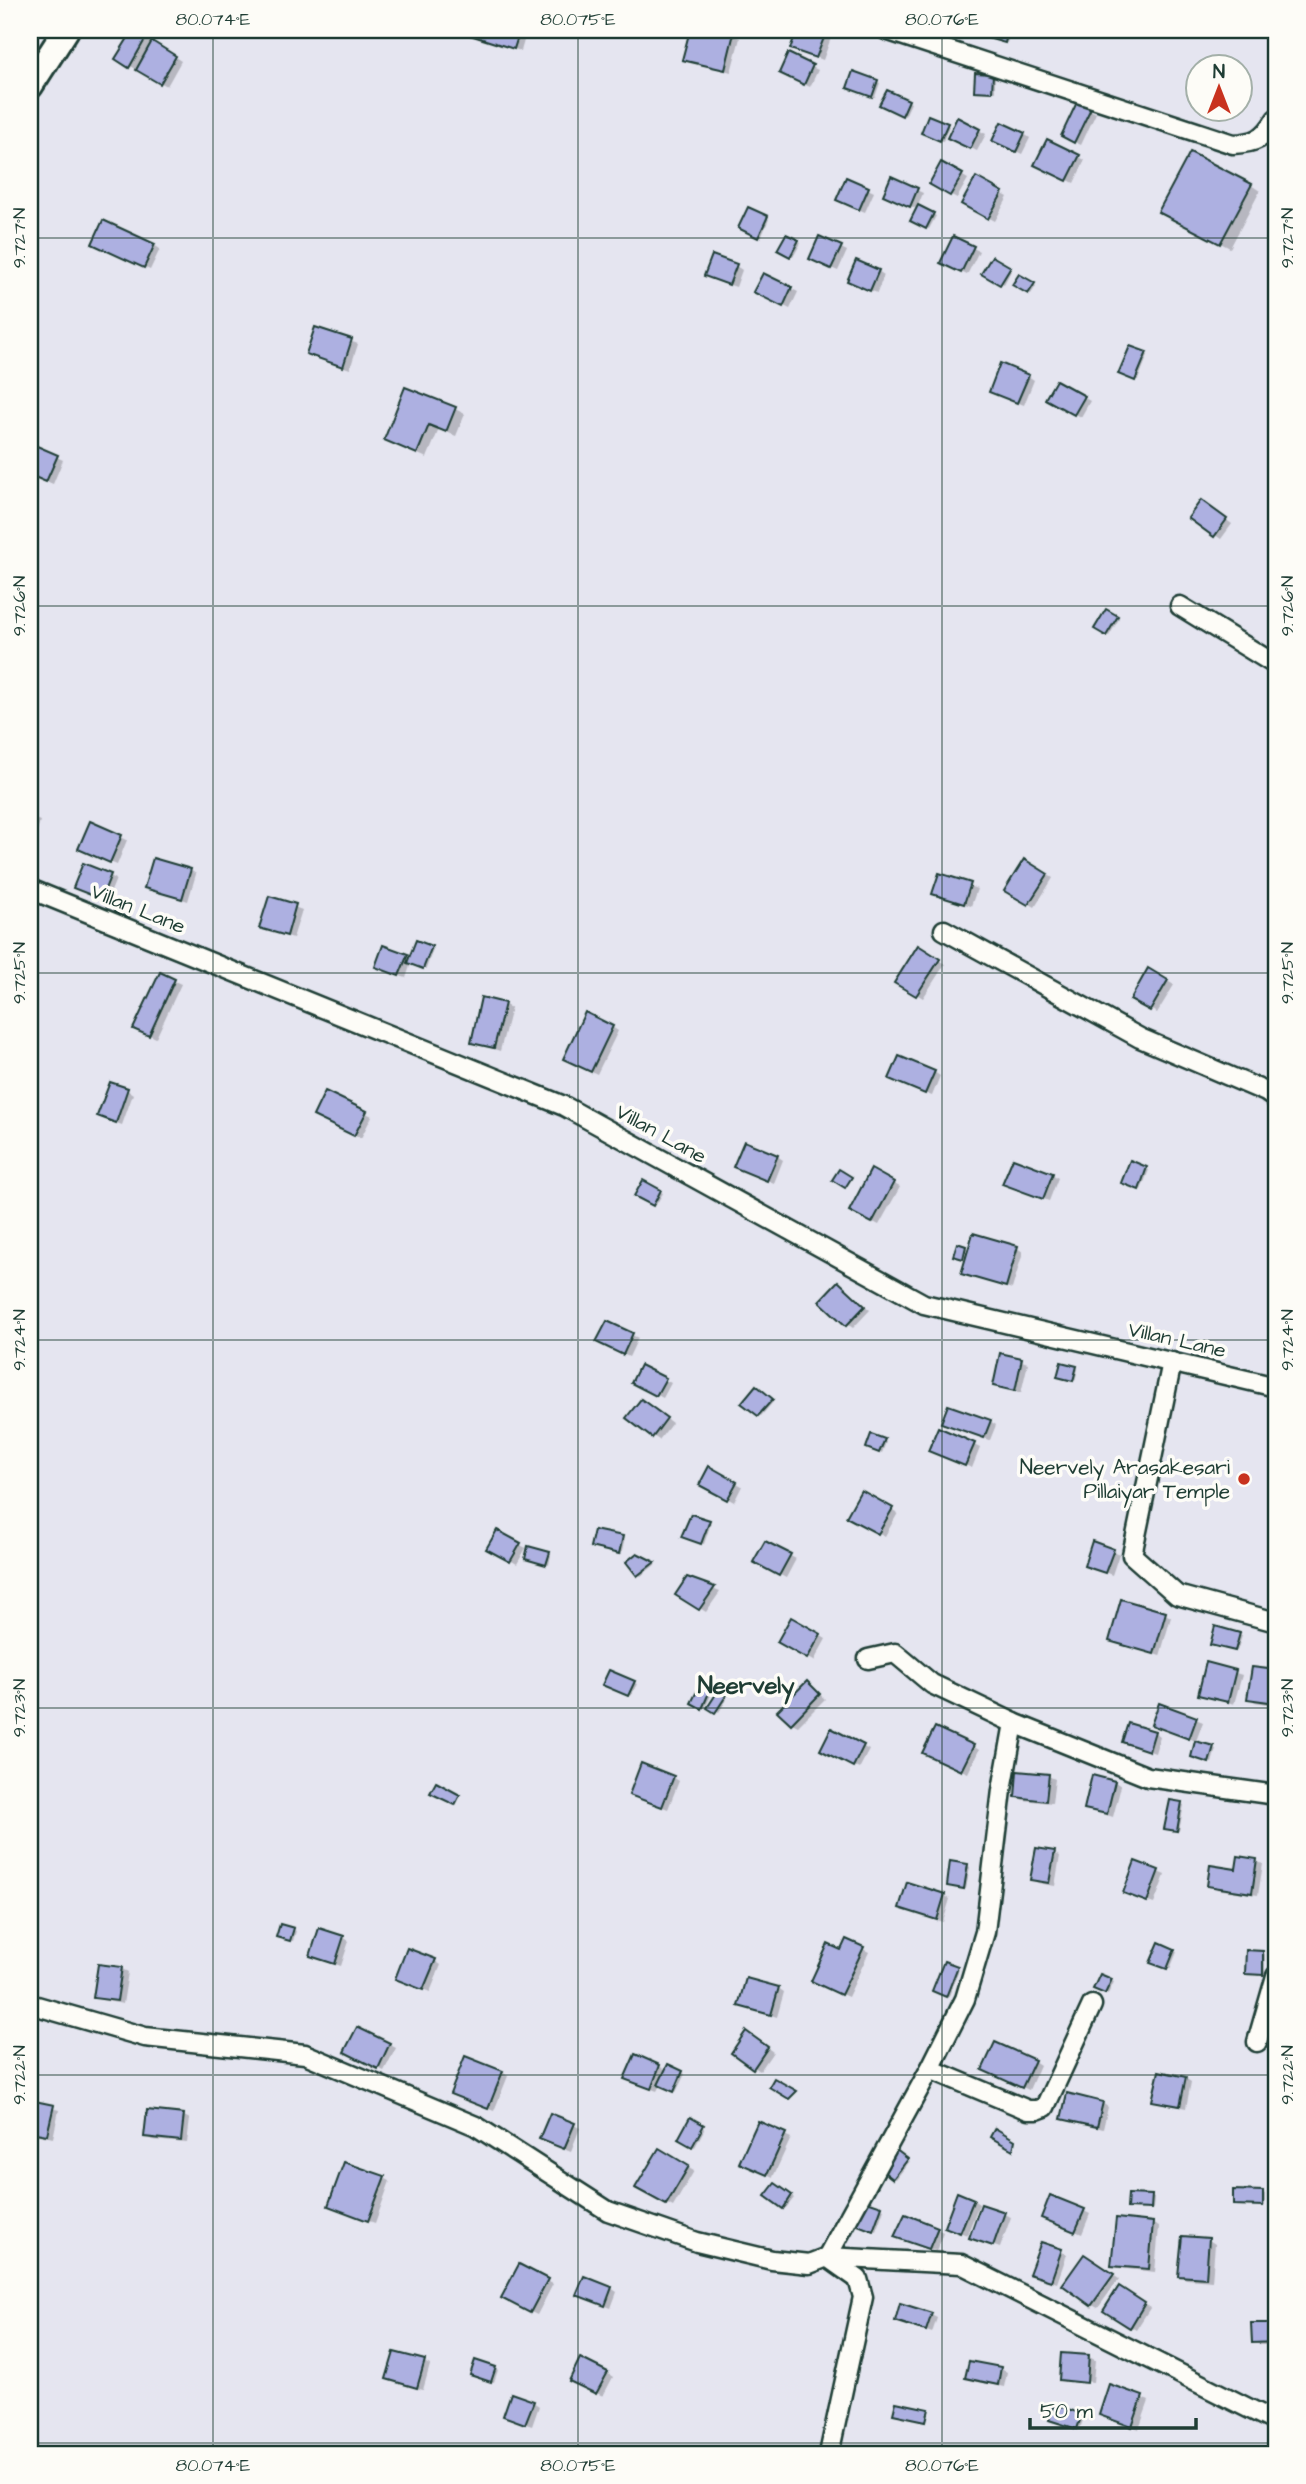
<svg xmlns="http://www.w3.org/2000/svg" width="1306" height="2484" font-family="'Architects Daughter',sans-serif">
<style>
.shadow{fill:#0003}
.building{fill:#adb0e1;stroke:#1f3d34;stroke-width:2}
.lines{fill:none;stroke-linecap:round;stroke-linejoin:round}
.street-casing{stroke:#1f3d34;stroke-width:23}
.secondary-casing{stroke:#1f3d34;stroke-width:30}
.street{stroke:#fdfcf7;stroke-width:18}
.secondary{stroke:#fdfcf7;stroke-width:24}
.ticks{fill:none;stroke:#1f3d34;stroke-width:2;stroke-opacity:0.45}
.poi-dot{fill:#c8321e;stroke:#fdfcf7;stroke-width:2.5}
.labels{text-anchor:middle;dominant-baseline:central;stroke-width:7;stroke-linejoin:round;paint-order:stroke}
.street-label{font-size:21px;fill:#1f3d34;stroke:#fdfcf7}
.poi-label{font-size:21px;fill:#1f3d34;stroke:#fdfcf7;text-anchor:end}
.quarter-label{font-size:24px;font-weight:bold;fill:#1f3d34;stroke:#fdfcf7}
.neatline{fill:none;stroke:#1f3d34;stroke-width:2.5}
.ticks-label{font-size:18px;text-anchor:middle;fill:#1f3d34}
</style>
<rect width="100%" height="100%" fill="#e5e5f0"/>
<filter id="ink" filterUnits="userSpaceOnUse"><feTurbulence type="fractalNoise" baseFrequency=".0143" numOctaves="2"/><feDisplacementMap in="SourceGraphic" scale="14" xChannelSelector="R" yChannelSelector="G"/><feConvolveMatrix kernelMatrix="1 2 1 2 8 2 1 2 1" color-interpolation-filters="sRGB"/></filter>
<g filter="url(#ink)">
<!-- shadow -->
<g class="shadow">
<polygon points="473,30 527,30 521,51 478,38 472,34"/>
<polygon points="692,30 716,30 740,38 731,72 684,59"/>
<polygon points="799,30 821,30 832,35 823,60 792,48"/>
<polygon points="988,30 1011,30 1007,43 986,36"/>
<polygon points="135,31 181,61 167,86 118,59"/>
<polygon points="789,56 818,70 810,87 787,76"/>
<polygon points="854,73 880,83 875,97 851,88"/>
<polygon points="993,75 995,77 995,92 976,90"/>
<polygon points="888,92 911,103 905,116 881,105"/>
<polygon points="1090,110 1096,113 1081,145 1063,136"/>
<polygon points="929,117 949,126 943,141 923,133"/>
<polygon points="958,119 986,134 977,151 949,137"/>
<polygon points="1024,134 1030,138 1022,154 1000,143"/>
<polygon points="1048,141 1085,160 1074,183 1043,167"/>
<polygon points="942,164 968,179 957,198 931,184"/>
<polygon points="847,179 874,192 865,212 844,203"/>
<polygon points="892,179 923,193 918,206 936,216 929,229 912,220 918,209 891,198"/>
<polygon points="977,180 1008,197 995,221 964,204"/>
<polygon points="1251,185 1260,191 1230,248 1170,217"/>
<polygon points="749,209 769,219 761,238 740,228"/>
<polygon points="787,236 801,243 793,257 780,250"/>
<polygon points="154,245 160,249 150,270 100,247"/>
<polygon points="841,248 847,251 838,271 817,262"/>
<polygon points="973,248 979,251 967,275 949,266"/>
<polygon points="992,258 1012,269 1004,284 984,273"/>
<polygon points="736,266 742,270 736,287 712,279"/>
<polygon points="878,271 884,275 877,293 855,284"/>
<polygon points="764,275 798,292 790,309 762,295"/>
<polygon points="1019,276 1036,286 1031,294 1015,285"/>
<polygon points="316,329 358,344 350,369 308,354"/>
<polygon points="1131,348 1148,355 1138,380 1120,373"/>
<polygon points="1028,376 1034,380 1024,405 997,395"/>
<polygon points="1057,382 1090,401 1081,417 1048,398"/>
<polygon points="455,409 465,414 456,436 439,429 427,458 386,440"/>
<polygon points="30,445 63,460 53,484 30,474"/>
<polygon points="1207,506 1232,524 1221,539 1190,518"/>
<polygon points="1107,612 1119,619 1109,636 1097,629"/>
<polygon points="30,817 40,821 31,851 30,851"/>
<polygon points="121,837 127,840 117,865 86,852"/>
<polygon points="1024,861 1053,878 1035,907 1007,890"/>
<polygon points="190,870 196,874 188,901 146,887"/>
<polygon points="940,875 977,889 971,906 940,896"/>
<polygon points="110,876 116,879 107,901 81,891"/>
<polygon points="270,898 302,910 293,938 261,927"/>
<polygon points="431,947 433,949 426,969 411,963 406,978 383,970 407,955 411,958"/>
<polygon points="918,948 945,964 923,998 897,982"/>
<polygon points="1149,970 1174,985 1157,1013 1132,999"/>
<polygon points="161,975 181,984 156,1038 142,1031"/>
<polygon points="505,1005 511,1008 500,1051 473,1042"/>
<polygon points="612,1027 618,1031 597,1074 571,1061"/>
<polygon points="934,1072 940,1076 932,1096 897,1082"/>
<polygon points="127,1090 133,1094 122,1125 106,1119"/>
<polygon points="366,1113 372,1116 361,1138 321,1118"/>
<polygon points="777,1156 783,1160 774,1183 741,1169"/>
<polygon points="1131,1162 1149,1170 1141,1190 1126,1184"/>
<polygon points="872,1172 900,1187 879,1225 851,1210"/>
<polygon points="1052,1174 1058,1178 1049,1201 1011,1187"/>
<polygon points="643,1183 663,1193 656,1205 637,1195"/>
<polygon points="965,1247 970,1250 1017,1248 1023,1252 1012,1289 963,1273 967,1259 958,1257"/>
<polygon points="838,1283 870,1310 853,1328 847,1324"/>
<polygon points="608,1323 638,1338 629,1357 605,1345"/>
<polygon points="1002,1355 1028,1363 1021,1393 995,1385"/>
<polygon points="641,1367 671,1383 663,1398 633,1382"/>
<polygon points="1076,1367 1078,1369 1075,1381 1062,1378"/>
<polygon points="759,1389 774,1401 761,1416 759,1415"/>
<polygon points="647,1404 672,1423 659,1440 653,1436"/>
<polygon points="990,1421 996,1425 990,1440 949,1426"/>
<polygon points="884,1441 886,1442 882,1453 870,1449"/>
<polygon points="974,1445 980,1448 972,1468 936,1453"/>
<polygon points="710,1468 742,1486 734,1502 701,1484"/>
<polygon points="861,1493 898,1513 885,1536 848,1516"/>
<polygon points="709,1522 711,1523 704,1544 685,1538"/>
<polygon points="497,1532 526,1548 517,1564 489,1548"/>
<polygon points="622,1538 625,1539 621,1554 595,1548"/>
<polygon points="766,1543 796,1559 786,1578 756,1562"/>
<polygon points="1113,1550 1119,1554 1112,1575 1086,1565"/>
<polygon points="549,1553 551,1555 549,1565 529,1560"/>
<polygon points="637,1555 656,1564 641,1576 628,1562"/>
<polygon points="688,1579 720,1592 706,1612 678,1594"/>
<polygon points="1165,1614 1171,1617 1160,1656 1111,1640"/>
<polygon points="792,1619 826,1639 814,1661 780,1641"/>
<polygon points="1239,1635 1242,1636 1237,1651 1214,1645"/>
<polygon points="1207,1664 1242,1675 1234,1704 1200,1694"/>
<polygon points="1253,1669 1276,1671 1276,1699 1274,1698 1272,1701 1276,1705 1255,1702 1249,1698"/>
<polygon points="610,1672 637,1684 631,1696 605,1684"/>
<polygon points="807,1683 825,1699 798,1726 792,1723"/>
<polygon points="702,1686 713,1691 705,1708 693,1703"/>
<polygon points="719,1694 727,1699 719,1712 710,1707"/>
<polygon points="1160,1705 1203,1722 1196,1741 1159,1727"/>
<polygon points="832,1730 869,1750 859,1769 822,1749"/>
<polygon points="1154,1732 1160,1736 1155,1753 1124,1742"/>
<polygon points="973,1746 979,1750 968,1773 931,1756"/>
<polygon points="1213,1748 1216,1749 1212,1763 1195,1758"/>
<polygon points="1048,1776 1055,1779 1052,1803 1023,1800 1017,1797"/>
<polygon points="673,1777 679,1781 668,1809 637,1797"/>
<polygon points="1115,1782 1121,1786 1113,1817 1086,1808"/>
<polygon points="1171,1802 1184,1805 1179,1831 1169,1829"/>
<polygon points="1054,1853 1060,1856 1055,1886 1038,1883 1032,1880"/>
<polygon points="1256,1861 1263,1864 1258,1895 1216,1889 1209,1885"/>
<polygon points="1136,1863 1165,1875 1154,1904 1131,1896"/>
<polygon points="967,1866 970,1867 966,1889 948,1885"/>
<polygon points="944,1895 950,1899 943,1922 901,1907"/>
<polygon points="281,1926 296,1931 293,1941 281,1938"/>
<polygon points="343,1937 349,1941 341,1966 318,1958"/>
<polygon points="847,1941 869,1952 848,1997 819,1984 842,1953"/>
<polygon points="1160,1944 1177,1952 1170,1969 1152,1962"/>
<polygon points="1263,1953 1265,1954 1265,1975 1247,1973"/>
<polygon points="435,1961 441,1965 430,1992 403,1981"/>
<polygon points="945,1964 959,1969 949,1996 935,1990"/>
<polygon points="100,1966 122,1969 128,1972 123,2004 101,2000 95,1997"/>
<polygon points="1101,1976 1114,1982 1108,1994 1095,1988"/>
<polygon points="778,1988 784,1992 777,2017 740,2005"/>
<polygon points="358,2029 396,2048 384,2071 352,2055"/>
<polygon points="753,2037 773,2052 760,2071 754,2067"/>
<polygon points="636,2056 667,2070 669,2066 685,2074 676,2092 660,2085 657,2091 633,2082"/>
<polygon points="1034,2061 1040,2065 1029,2090 991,2073"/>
<polygon points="502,2072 508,2076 494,2111 458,2097"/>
<polygon points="1185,2078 1191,2082 1186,2108 1161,2103 1154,2100"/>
<polygon points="30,2102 59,2110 53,2138 30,2133"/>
<polygon points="1102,2103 1108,2107 1103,2129 1063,2118"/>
<polygon points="551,2115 580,2128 571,2151 548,2142"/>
<polygon points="184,2116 190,2119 187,2143 152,2140 145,2136"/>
<polygon points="690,2120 705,2128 695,2147 680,2139"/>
<polygon points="759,2123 791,2138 773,2177 747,2165"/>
<polygon points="659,2151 694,2171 673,2207 638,2187"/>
<polygon points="895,2151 910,2161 896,2179 882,2169"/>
<polygon points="384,2178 390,2181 375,2223 336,2209"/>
<polygon points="776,2185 794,2198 786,2208 768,2196"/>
<polygon points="1262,2192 1265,2194 1265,2206 1235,2204"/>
<polygon points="1152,2197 1154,2198 1153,2209 1129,2207"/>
<polygon points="973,2200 979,2204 967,2235 952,2229"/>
<polygon points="982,2206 1011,2217 1000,2248 971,2238"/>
<polygon points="881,2208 884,2209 876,2231 860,2225"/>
<polygon points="1084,2211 1090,2214 1082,2234 1049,2220"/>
<polygon points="1153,2224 1159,2227 1155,2272 1119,2268 1113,2265"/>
<polygon points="937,2229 943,2232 936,2251 903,2240"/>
<polygon points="1209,2240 1215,2244 1212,2281 1186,2279 1180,2275"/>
<polygon points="1042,2244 1067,2254 1057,2283 1037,2276"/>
<polygon points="1091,2260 1119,2279 1098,2308 1092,2305"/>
<polygon points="519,2267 553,2284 537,2315 503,2298"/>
<polygon points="611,2288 617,2292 611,2308 584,2298"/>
<polygon points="1119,2289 1150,2308 1136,2330 1105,2310"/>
<polygon points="931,2315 937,2318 932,2333 897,2320"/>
<polygon points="1253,2325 1276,2325 1276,2345 1260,2345 1253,2342"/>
<polygon points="1063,2354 1089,2357 1095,2360 1093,2382 1065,2379 1065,2382 1061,2380"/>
<polygon points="424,2362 430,2365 423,2390 388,2379"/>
<polygon points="495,2368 498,2370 494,2382 475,2376"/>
<polygon points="1001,2369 1007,2372 1004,2387 974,2381 967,2377"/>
<polygon points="607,2373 613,2377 603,2396 577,2384"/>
<polygon points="1111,2386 1149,2401 1139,2429 1107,2417"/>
<polygon points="533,2402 539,2406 532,2426 511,2419"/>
<polygon points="1056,2406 1084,2417 1080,2429 1053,2420"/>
</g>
<!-- building -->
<g class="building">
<polygon points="133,30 147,36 129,68 115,59"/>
<polygon points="472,30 520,30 514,49 470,35"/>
<polygon points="690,30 723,30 734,33 725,70 682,60"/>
<polygon points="797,30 827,30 816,58 790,49"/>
<polygon points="986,30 1008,30 1005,43 984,37"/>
<polygon points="152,41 176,56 160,84 136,70"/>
<polygon points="788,53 813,65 804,85 779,73"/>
<polygon points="853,71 878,80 872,97 847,88"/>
<polygon points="975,73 993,74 992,92 974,91"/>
<polygon points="887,90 909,100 902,116 879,105"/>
<polygon points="1077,102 1091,108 1074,143 1061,136"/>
<polygon points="928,115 948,123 940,141 921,133"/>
<polygon points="957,117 980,129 970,149 947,138"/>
<polygon points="1001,122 1025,133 1016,152 992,141"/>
<polygon points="1047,139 1080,155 1067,181 1034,165"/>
<polygon points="1190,152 1252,184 1220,244 1158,212"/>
<polygon points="941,162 963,174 950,196 929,184"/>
<polygon points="891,176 918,188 910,207 883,195"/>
<polygon points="846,177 869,187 859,210 836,200"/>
<polygon points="976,177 1003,192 988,219 961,204"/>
<polygon points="918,205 934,213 926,229 910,221"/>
<polygon points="748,207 768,216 758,238 738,228"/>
<polygon points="103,220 155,244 144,268 92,244"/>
<polygon points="786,234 799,240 790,257 777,250"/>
<polygon points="819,236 842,246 831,269 809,259"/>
<polygon points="953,236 974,246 961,273 940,263"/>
<polygon points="712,255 737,264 729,285 704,276"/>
<polygon points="992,256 1011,267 1000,285 981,274"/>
<polygon points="856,260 879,270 870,291 847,281"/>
<polygon points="763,273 792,287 783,307 753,292"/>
<polygon points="1019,274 1035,283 1028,294 1012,285"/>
<polygon points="315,327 352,339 343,367 306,354"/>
<polygon points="1130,346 1147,352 1135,381 1118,374"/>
<polygon points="1000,363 1029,375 1017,403 989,392"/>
<polygon points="1056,380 1085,396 1074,415 1045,399"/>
<polygon points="405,387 456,407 446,432 429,425 417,454 384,440"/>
<polygon points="30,443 58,455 46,482 30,475"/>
<polygon points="1201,500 1227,519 1214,537 1188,518"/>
<polygon points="1106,609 1118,616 1106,636 1094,629"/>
<polygon points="90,821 122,835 110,863 78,849"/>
<polygon points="153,858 191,869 182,899 144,888"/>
<polygon points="1024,859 1048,874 1028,905 1004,891"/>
<polygon points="83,863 111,874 101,899 73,888"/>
<polygon points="939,873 971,883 964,904 932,894"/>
<polygon points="269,896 296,904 287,936 259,928"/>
<polygon points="416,940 432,946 423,969 407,963"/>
<polygon points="383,945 408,954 399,976 375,967"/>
<polygon points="918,945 940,959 916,996 894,983"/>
<polygon points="1148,968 1168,980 1150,1011 1130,1000"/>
<polygon points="160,972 175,979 149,1036 133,1029"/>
<polygon points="481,997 505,1003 494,1048 471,1043"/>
<polygon points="585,1012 613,1026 591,1072 563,1059"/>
<polygon points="899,1056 935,1071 925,1094 889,1079"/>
<polygon points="110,1082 128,1088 116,1123 97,1116"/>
<polygon points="325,1091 367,1111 354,1136 313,1116"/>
<polygon points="744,1141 778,1155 767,1181 733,1167"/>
<polygon points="1013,1158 1053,1173 1043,1199 1002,1184"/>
<polygon points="1130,1160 1147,1167 1139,1190 1121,1183"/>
<polygon points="839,1169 852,1177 845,1188 832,1180"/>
<polygon points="871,1169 894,1182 872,1223 849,1211"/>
<polygon points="643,1180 661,1190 653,1206 634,1196"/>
<polygon points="973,1233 1018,1246 1006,1287 961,1274"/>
<polygon points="957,1243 966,1246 963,1259 953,1256"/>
<polygon points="838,1281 865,1306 846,1326 819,1301"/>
<polygon points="607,1321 633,1333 623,1355 596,1342"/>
<polygon points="1000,1353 1022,1358 1015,1391 993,1386"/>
<polygon points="1061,1362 1077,1366 1073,1381 1057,1377"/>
<polygon points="640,1365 666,1378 656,1396 631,1383"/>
<polygon points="756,1385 773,1399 758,1416 741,1403"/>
<polygon points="641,1399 667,1418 652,1438 626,1418"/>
<polygon points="948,1405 991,1420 984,1438 941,1423"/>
<polygon points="938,1427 975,1443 965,1466 928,1451"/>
<polygon points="871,1434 885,1439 879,1453 866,1448"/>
<polygon points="709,1466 737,1482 727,1500 699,1485"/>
<polygon points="861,1490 893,1508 878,1534 846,1517"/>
<polygon points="691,1514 710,1520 701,1544 681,1537"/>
<polygon points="497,1530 521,1543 510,1562 486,1549"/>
<polygon points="594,1530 623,1536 619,1554 590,1547"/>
<polygon points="765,1541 791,1554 779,1576 753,1562"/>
<polygon points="1092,1541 1114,1549 1105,1573 1084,1566"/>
<polygon points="528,1546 550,1552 546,1565 525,1559"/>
<polygon points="637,1553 655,1562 637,1576 626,1562"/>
<polygon points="687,1577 715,1587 699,1610 675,1595"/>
<polygon points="1121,1599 1166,1612 1154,1654 1109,1641"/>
<polygon points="791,1617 821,1634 807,1659 777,1642"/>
<polygon points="1215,1626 1240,1633 1235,1651 1210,1645"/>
<polygon points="1206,1662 1236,1670 1228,1702 1198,1695"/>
<polygon points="1252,1667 1276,1670 1276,1703 1247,1699"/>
<polygon points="609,1670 635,1681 628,1696 602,1685"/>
<polygon points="807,1681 820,1694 791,1724 777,1711"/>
<polygon points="701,1683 711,1688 702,1709 691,1703"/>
<polygon points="718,1691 726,1696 715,1713 707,1708"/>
<polygon points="1159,1703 1197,1717 1189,1739 1151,1725"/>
<polygon points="1128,1723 1155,1731 1149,1751 1122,1742"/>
<polygon points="935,1727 974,1745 961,1771 922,1753"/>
<polygon points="831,1728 864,1745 853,1767 820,1750"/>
<polygon points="1195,1741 1214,1746 1209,1763 1191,1757"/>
<polygon points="641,1763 674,1776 662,1807 629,1795"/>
<polygon points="1017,1771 1049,1774 1046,1801 1015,1797"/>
<polygon points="1092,1775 1115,1781 1107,1814 1084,1809"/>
<polygon points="436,1782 460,1795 455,1805 430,1793"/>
<polygon points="1170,1800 1182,1802 1177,1831 1164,1829"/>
<polygon points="1036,1848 1055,1851 1049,1883 1030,1880"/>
<polygon points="1238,1856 1257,1859 1252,1893 1207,1886 1210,1865 1236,1869"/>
<polygon points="950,1861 968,1864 964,1889 947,1886"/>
<polygon points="1135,1861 1159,1870 1147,1902 1123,1893"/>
<polygon points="907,1882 945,1894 937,1920 899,1908"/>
<polygon points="280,1924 294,1928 290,1941 276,1937"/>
<polygon points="319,1928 344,1936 335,1964 310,1956"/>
<polygon points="846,1939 864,1947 841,1995 811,1981 828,1944 841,1950"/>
<polygon points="1159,1942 1175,1949 1167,1969 1150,1963"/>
<polygon points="407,1948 436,1959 423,1990 395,1979"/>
<polygon points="1246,1950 1263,1951 1263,1975 1245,1974"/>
<polygon points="944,1961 958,1966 946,1997 932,1991"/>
<polygon points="98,1964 122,1967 117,2001 93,1998"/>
<polygon points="1100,1974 1112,1979 1105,1994 1093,1989"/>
<polygon points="746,1978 779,1987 771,2015 738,2006"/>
<polygon points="357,2027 390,2043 378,2069 344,2052"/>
<polygon points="746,2031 768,2047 753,2069 731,2053"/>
<polygon points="995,2042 1035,2060 1022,2088 982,2070"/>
<polygon points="635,2054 660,2065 651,2089 624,2079"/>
<polygon points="465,2056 503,2071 488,2109 450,2094"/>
<polygon points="668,2064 683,2071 674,2092 658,2085"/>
<polygon points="1159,2071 1186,2077 1180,2106 1152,2101"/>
<polygon points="774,2078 797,2091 789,2099 769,2087"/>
<polygon points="1067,2093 1103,2102 1097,2127 1061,2119"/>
<polygon points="30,2100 54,2105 47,2135 30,2132"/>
<polygon points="147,2110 184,2114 181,2141 144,2137"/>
<polygon points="550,2113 575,2123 564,2149 539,2139"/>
<polygon points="690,2117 704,2125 692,2147 678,2139"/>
<polygon points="758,2121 786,2133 767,2175 739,2163"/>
<polygon points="995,2128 1015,2140 1013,2150 990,2137"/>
<polygon points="659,2148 689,2166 666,2205 635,2188"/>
<polygon points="895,2149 908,2159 893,2179 880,2169"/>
<polygon points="344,2162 385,2176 368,2221 328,2206"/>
<polygon points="775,2183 792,2195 783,2209 765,2196"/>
<polygon points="1233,2190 1263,2191 1263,2206 1233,2205"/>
<polygon points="957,2192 974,2199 960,2233 944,2227"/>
<polygon points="1128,2194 1152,2195 1151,2209 1127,2208"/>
<polygon points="1050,2195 1085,2209 1075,2232 1041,2218"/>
<polygon points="864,2200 882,2206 873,2231 855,2224"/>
<polygon points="981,2204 1005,2212 993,2246 969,2238"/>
<polygon points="905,2214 938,2227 929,2249 894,2237"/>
<polygon points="1116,2218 1153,2222 1149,2269 1111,2266"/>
<polygon points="1182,2236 1209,2238 1206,2278 1178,2276"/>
<polygon points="1041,2242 1062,2249 1051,2281 1029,2274"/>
<polygon points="1084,2254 1114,2274 1091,2306 1062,2285"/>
<polygon points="519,2264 548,2279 530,2313 501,2298"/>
<polygon points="584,2276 612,2287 605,2306 576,2295"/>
<polygon points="1119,2286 1145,2303 1130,2328 1103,2311"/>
<polygon points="900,2303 932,2313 926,2331 895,2321"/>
<polygon points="1251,2323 1276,2323 1276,2342 1252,2343"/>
<polygon points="394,2352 425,2360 417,2388 386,2379"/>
<polygon points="1061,2353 1089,2355 1087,2383 1059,2380"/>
<polygon points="580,2358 608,2372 596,2394 569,2381"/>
<polygon points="475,2360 496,2367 491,2382 470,2375"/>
<polygon points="969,2361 1001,2367 998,2385 965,2378"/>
<polygon points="1109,2384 1143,2396 1132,2427 1099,2415"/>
<polygon points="511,2393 534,2401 525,2424 503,2416"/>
<polygon points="896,2402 929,2409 926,2421 893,2414"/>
<polygon points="1054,2404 1082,2414 1077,2429 1049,2420"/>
</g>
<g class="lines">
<!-- street casing -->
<g class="street-casing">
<g id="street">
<path d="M886,30L1233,144C1256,143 1264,139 1276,119"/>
<polyline points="1180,606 1276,665"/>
<polyline points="30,889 564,1106 924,1304 1276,1387"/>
<polyline points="944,930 1140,1038 1266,1092 1276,1099"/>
<polyline points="1172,1362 1132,1555 1177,1595 1276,1622"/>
<polyline points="868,1659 895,1653 932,1684 1014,1723"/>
<polyline points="30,2004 145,2037 305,2054 476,2126 608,2211 697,2242 772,2260 809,2264 827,2257 961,2264 1276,2422"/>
<polyline points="1257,2042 1276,1976"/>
<polyline points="930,2069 965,1999 985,1932 1002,1790 1014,1723 1148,1777 1276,1795"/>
<polyline points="827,2257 930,2069 1028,2110 1037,2110 1045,2107 1092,2005"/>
<polyline points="827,2257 858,2279 863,2297 829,2454"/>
</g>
</g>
<!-- secondary casing -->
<g class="secondary-casing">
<polyline id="secondary" points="30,86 66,30"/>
</g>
<!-- street -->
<use href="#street" class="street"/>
<!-- secondary -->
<use href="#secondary" class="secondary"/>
</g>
</g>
<!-- ticks -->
<path class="ticks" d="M213,30V2454M578,30V2454M942,30V2454M30,238H1276M30,606H1276M30,973H1276M30,1340H1276M30,1708H1276M30,2075H1276M30,2443H1276"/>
<!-- markers -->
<circle class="poi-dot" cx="1244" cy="1479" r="7"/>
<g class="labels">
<!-- street labels -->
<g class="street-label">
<text transform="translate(138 909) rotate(22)">Villan Lane</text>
<text transform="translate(661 1134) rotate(29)">Villan Lane</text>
<text transform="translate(1177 1340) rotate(13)">Villan Lane</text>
</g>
<!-- poi labels -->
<g class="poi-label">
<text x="1230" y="1467">Neervely Arasakesari<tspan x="1230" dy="24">Pillaiyar Temple</tspan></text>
</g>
<!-- quarter labels -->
<g class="quarter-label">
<text x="746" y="1686">Neervely</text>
</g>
</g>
<!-- margin -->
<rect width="1306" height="2484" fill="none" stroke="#fdfcf7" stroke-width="77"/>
<!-- north arrow -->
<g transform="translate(1219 88)"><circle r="33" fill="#fdfcf7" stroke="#a4b0a9" stroke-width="2"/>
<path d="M0-5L12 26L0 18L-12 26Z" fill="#c8321e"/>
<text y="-10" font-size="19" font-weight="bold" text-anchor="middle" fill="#1f3d34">N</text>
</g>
<!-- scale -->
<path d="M1030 2418v10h166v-10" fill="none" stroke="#1f3d34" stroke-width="3.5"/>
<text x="1040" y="2418" font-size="21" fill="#1f3d34" stroke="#fdfcf7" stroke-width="5" paint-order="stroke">50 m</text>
<rect x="38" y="38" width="1230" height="2408" class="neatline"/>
<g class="ticks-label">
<text x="213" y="25">80.074°E</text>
<text x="578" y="25">80.075°E</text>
<text x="942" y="25">80.076°E</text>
<text transform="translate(19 238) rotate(-90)" y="6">9.727°N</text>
<text transform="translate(1287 238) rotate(-90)" y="6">9.727°N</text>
<text transform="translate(19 606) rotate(-90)" y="6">9.726°N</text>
<text transform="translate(1287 606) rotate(-90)" y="6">9.726°N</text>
<text transform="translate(19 973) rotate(-90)" y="6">9.725°N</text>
<text transform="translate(1287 973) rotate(-90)" y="6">9.725°N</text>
<text transform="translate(19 1340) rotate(-90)" y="6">9.724°N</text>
<text transform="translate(1287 1340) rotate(-90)" y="6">9.724°N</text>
<text transform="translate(19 1708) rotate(-90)" y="6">9.723°N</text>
<text transform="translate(1287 1708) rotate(-90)" y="6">9.723°N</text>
<text transform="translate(19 2075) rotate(-90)" y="6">9.722°N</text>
<text transform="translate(1287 2075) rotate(-90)" y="6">9.722°N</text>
<text x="213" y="2471">80.074°E</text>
<text x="578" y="2471">80.075°E</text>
<text x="942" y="2471">80.076°E</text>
</g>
</svg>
